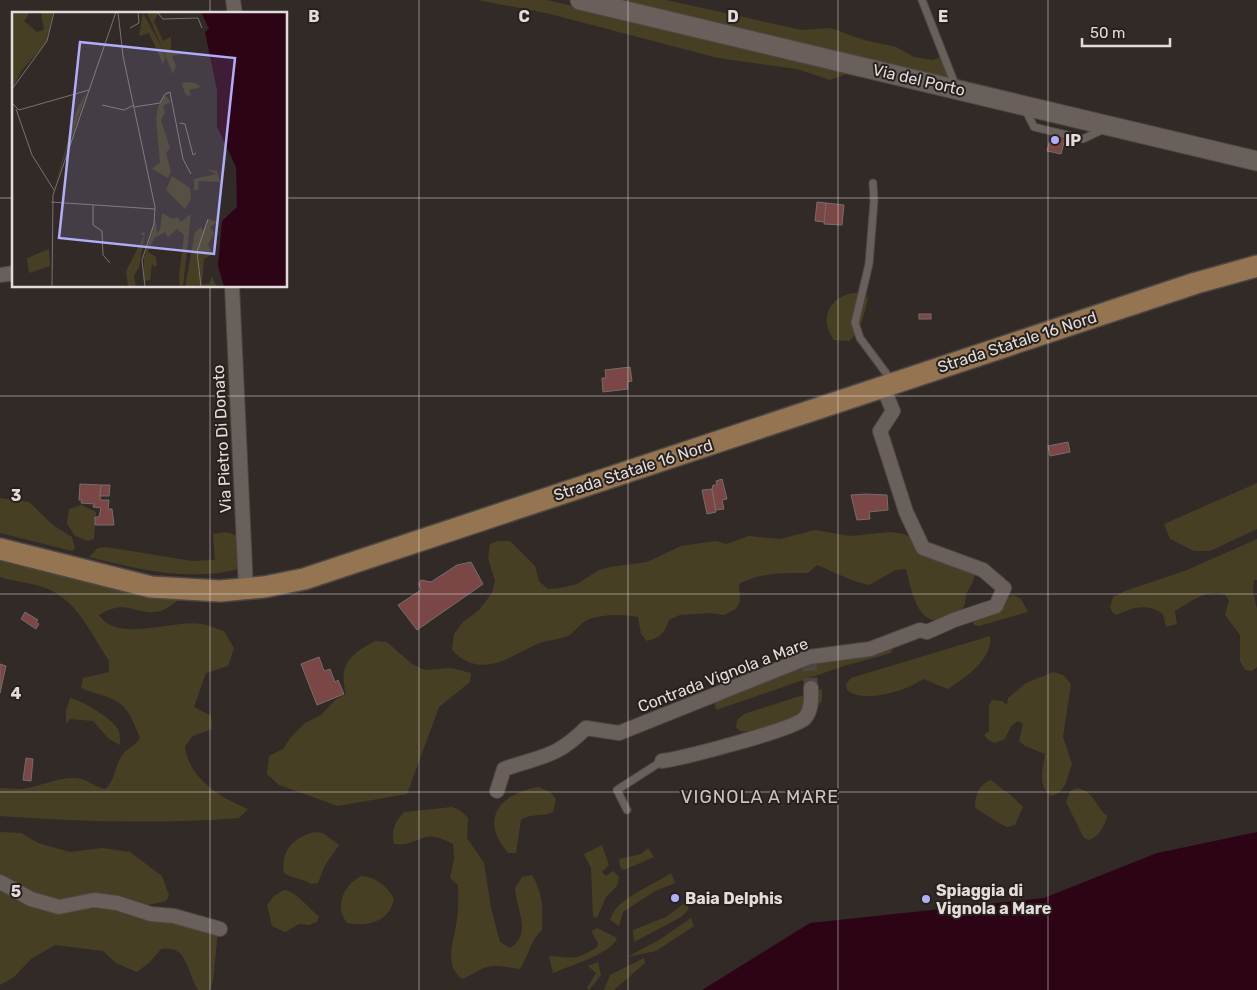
<svg xmlns="http://www.w3.org/2000/svg" width="1257" height="990" font-family="Rubik,sans-serif">
<style>
.green{fill:#473f24}
.water{fill:#2d0416}
.building{fill:#7a4746;stroke:#776c6c}
.lines{fill:none;stroke-linecap:round;stroke-linejoin:round}
.street-tunnel{stroke:#4c4542;stroke-width:14;stroke-dasharray:14 7;stroke-linecap:butt}
.lane-casing{stroke:#4d4845;stroke-width:9}
.street-casing{stroke:#4d4845;stroke-width:16}
.secondary-casing{stroke:#4d4845;stroke-width:21}
.primary-casing{stroke:#4d4845;stroke-width:24}
.lane{stroke:#69605c;stroke-width:7}
.street{stroke:#69605c;stroke-width:14}
.secondary{stroke:#69605c;stroke-width:19}
.primary{stroke:#947451;stroke-width:21}
.grid{fill:none;stroke:#e2dddb;stroke-width:1;stroke-opacity:0.55}
.poi-dot{fill:#b0aefa;stroke:#28201d;stroke-width:2}
.labels{text-anchor:middle;dominant-baseline:central;stroke-width:4;stroke-linejoin:round;paint-order:stroke}
.street-label{font-size:16px;fill:#e2dddb;stroke:#28201d}
.poi-label{font-size:16px;font-weight:bold;fill:#e2dddb;stroke:#28201d;text-anchor:start}
.neighbourhood-label{font-size:18px;letter-spacing:1px;fill:#cdc3be;stroke:#28201d}
.inset-road{fill:none;stroke:#78726f;stroke-width:1}
.view{fill:#b0aefa;fill-opacity:0.15;stroke:#b0aefa;stroke-width:2.5}
.inset-edge{fill:none;stroke:#e2dddb;stroke-width:2.5}
.grid-label{font-size:16px;text-anchor:middle;font-weight:bold;fill:#e2dddb;stroke:#28201d;stroke-width:4;stroke-linejoin:round;paint-order:stroke}
</style>
<rect width="100%" height="100%" fill="#322a27"/>
<!-- green -->
<g class="green">
<polygon points="477,0 547,0 852,72 830,80 797,69 718,58 546,13"/>
<polygon points="609,0 666,0 802,30 830,28 864,40 896,47 914,57 932,60 942,57 951,78"/>
<path d="M854,293H862L868,298C864,314 862,330 849,341L834,340C818,319 830,296 854,293Z"/>
<polygon points="1257,483 1257,529 1210,551 1194,551 1170,539 1164,524"/>
<polygon points="0,498 29,502 53,525 72,537 75,548 72,551 0,533"/>
<polygon points="81,505 96,512 94,539 88,541 75,536 67,524 69,509"/>
<path d="M815,530L850,536L891,532L904,534L974,570C976,580 971,585 966,594C965,598 966,602 964,606C961,614 954,616 946,619C917,629 911,588 906,569L896,570L869,585L854,581L817,565L808,573C784,573 761,572 739,584L740,601L736,609L724,615L709,613L680,615L669,620C665,633 660,638 647,641L641,634L638,617C623,614 604,614 589,619C581,622 575,632 568,636C558,640 545,640 535,645C506,659 480,679 452,650L454,634L463,622L479,610L492,593L495,581L488,558L490,544L498,541H510L535,566L539,581L548,589L561,588L577,584L599,570L610,567L647,562L681,546L716,541L726,544L749,536L780,539Z"/>
<path d="M226,532L242,537L239,569C188,582 138,569 89,557L98,548L106,547L192,561L215,560L213,534Z"/>
<path d="M1257,539V580H1254L1253,592L1257,609V667L1252,671L1245,670L1240,661V635L1225,615L1229,600L1225,595C1208,588 1190,602 1175,611L1177,624L1166,627L1163,614C1147,603 1133,607 1117,615L1113,613L1110,607L1113,597L1125,591L1187,570Z"/>
<path d="M0,557L180,599C174,603 166,610 160,611C136,617 127,597 99,615C118,644 172,619 202,624C209,625 217,629 224,631L234,648L228,666L206,673L194,707L211,716L212,729L193,736L185,746C188,778 221,798 248,809L239,818C159,824 80,822 0,816V788C9,788 18,790 27,788C44,785 59,777 76,778C88,779 94,787 105,789C116,780 114,766 123,754C128,748 135,746 140,738C125,697 119,702 81,688L83,678L109,672V661C91,634 77,599 45,588C31,582 15,582 0,577Z"/>
<polygon points="1013,595 1021,599 1028,612 979,626 974,625 971,618"/>
<path d="M990,636C993,659 966,677 948,689L923,679C906,691 864,704 847,690L846,684L851,678Z"/>
<path d="M375,641L387,642L412,664L425,670L451,668L471,673L470,682L439,707L407,794L338,806L279,785L267,774L269,756L283,749L291,737L305,723L321,715L335,700L346,694C338,664 351,654 375,641Z"/>
<polygon points="871,641 882,641 894,647 891,653 844,666 716,710 713,693 717,687 738,672 771,669 854,643"/>
<path d="M1053,672L1063,675L1071,684L1063,737L1072,764L1065,785L1059,793L1051,796C1037,785 1043,770 1045,754L1025,746L1019,741L1023,724L1018,721L1011,726L1005,739L995,743L988,740L984,735L989,731V706L992,700L1002,701L1007,705L1008,698L1026,683Z"/>
<polygon points="822,689 822,701 815,708 755,732 740,731 736,727 737,720 744,714"/>
<path d="M70,698C83,701 110,717 118,729C120,733 120,740 120,745L109,739L93,721L70,719L66,724V711Z"/>
<path d="M991,780L1013,797L1023,807L1015,825C1012,825 1009,827 1007,827C1004,826 977,810 975,807C975,795 979,784 991,780Z"/>
<path d="M539,787L550,792L556,799L553,812C543,817 530,813 521,820L516,853H508C478,818 501,793 539,787Z"/>
<path d="M1077,788C1094,791 1095,806 1107,816C1104,827 1100,835 1090,840L1084,838L1066,802L1070,791Z"/>
<path d="M452,807L461,811L468,818L467,838L484,863L491,908L500,942L510,948C533,933 516,910 515,888L522,877L532,875C543,893 543,909 542,930C530,941 529,955 520,969C510,968 497,964 487,967C481,968 470,976 462,979C444,965 453,944 456,925C459,912 458,898 458,885L450,878L454,859L453,844C420,826 424,846 394,844C391,830 395,822 404,812Z"/>
<path d="M0,832L21,833L38,843L70,852L102,848L130,852L162,876L169,895L166,901L143,906L218,931L213,981L210,990H198C186,972 189,945 161,949L150,962L137,972L116,963L103,951L55,945L31,959L14,977L0,985Z"/>
<path d="M314,832L323,833L339,845L324,867L318,883L311,884C302,878 293,879 284,873C281,850 293,838 314,832Z"/>
<polygon points="602,845 609,865 602,872 606,876 613,871 619,877 617,886 606,897 597,918 593,917 591,868 584,854"/>
<polygon points="648,848 654,857 624,870 620,867 619,859 641,854"/>
<path d="M671,873L675,883L655,891L623,912L619,926L610,920C617,897 651,887 671,873Z"/>
<path d="M361,876C376,877 387,886 394,899C389,922 368,927 347,923C334,906 343,886 361,876Z"/>
<path d="M284,890C298,892 307,908 319,916L317,922L309,925L299,924L285,932L272,926L267,905L274,896Z"/>
<polygon points="686,902 689,909 681,917 634,942 633,930 666,917"/>
<polygon points="691,918 694,926 656,951 627,957 659,940"/>
<path d="M597,928L617,938C612,954 568,966 553,973L549,956C575,957 573,962 597,947L598,943L591,931Z"/>
<polygon points="644,958 645,963 614,990 604,990 610,975"/>
<polygon points="598,962 601,975 589,990 587,988 596,973 588,966"/>
</g>
<!-- water -->
<polygon class="water" points="1257,832 1257,990 702,990 810,923 1044,898 1157,853"/>
<!-- building -->
<g class="building">
<polygon points="1053,128 1067,131 1061,154 1047,151"/>
<polygon points="817,202 826,203 825,222 815,221"/>
<polygon points="826,203 844,205 842,225 824,224"/>
<rect x="919" y="314" width="12" height="5"/>
<polygon points="630,367 632,381 627,382 628,389 603,392 602,378 606,378 605,370"/>
<polygon points="1068,442 1070,452 1050,456 1048,446"/>
<polygon points="722,479 727,499 722,500 724,509 716,510 712,489 713,485 717,485 716,481"/>
<polygon points="80,484 101,485 100,496 101,500 109,500 108,509 112,509 114,525 95,525 95,517 99,517 101,508 93,507 94,504 81,503 82,500 79,500"/>
<polygon points="101,485 110,485 109,496 100,496"/>
<polygon points="712,489 716,512 707,514 702,490"/>
<polygon points="866,494 887,495 888,510 869,512 870,519 857,520 851,495"/>
<polygon points="471,562 483,584 417,630 398,605 421,590 419,584 421,580 431,582 457,565"/>
<polygon points="25,612 38,620 36,622 39,624 36,629 21,619"/>
<polygon points="319,657 324,671 330,669 335,682 338,680 344,694 317,705 301,664"/>
<polygon points="0,664 6,666 0,693"/>
<polygon points="26,758 33,759 31,781 23,780"/>
</g>
<g class="lines">
<!-- street-tunnel -->
<polyline class="street-tunnel" points="809,657 811,688"/>
<!-- lane casing -->
<g class="lane-casing">
<g id="lane">
<polyline points="922,0 956,87"/>
<polyline points="1028,109 1027,113 1034,127 1083,139 1104,129"/>
<polyline points="873,183 874,201 869,264 855,323 860,338 892,381"/>
<polyline points="627,810 617,790 662,761"/>
</g>
</g>
<!-- street casing -->
<g class="street-casing">
<g id="street">
<polyline points="233,0 235,14"/>
<polyline points="0,275 14,273"/>
<polyline points="232,286 246,589"/>
<path d="M662,761C683,758 793,730 805,718C812,710 811,698 811,688"/>
<path d="M497,791L504,769C541,756 556,758 586,728L619,733L809,657L870,649L920,630L927,632L954,620L996,606L1004,588L983,570L923,548L906,512L880,431L893,411L883,387"/>
<polyline points="0,882 31,899 59,907 94,900 117,903 151,914 174,916 220,929"/>
</g>
</g>
<!-- secondary casing -->
<g class="secondary-casing">
<polyline id="secondary" points="580,0 1257,161"/>
</g>
<!-- primary casing -->
<g class="primary-casing">
<polyline id="primary" points="0,549 151,587 220,591 264,587 304,579 1196,283 1257,266"/>
</g>
<!-- lane -->
<use href="#lane" class="lane"/>
<!-- street -->
<use href="#street" class="street"/>
<!-- secondary -->
<use href="#secondary" class="secondary"/>
<!-- primary -->
<use href="#primary" class="primary"/>
</g>
<!-- grid -->
<path class="grid" d="M210,0V14M419,0V990M628,0V990M838,0V990M1048,0V990M0,198H14M286,198H1257M210,286V990M0,396H1257M0,594H1257M0,792H1257"/>
<!-- markers -->
<g class="poi-dot">
<circle cx="1055" cy="140" r="5"/>
<circle cx="675" cy="898" r="5"/>
<circle cx="926" cy="899" r="5"/>
</g>
<g class="labels">
<!-- street labels -->
<g class="street-label">
<text transform="translate(919 80) rotate(13)">Via del Porto</text>
<text transform="translate(1017 342) rotate(-18)">Strada Statale 16 Nord</text>
<text transform="translate(222 439) rotate(-93)">Via Pietro Di Donato</text>
<text transform="translate(633 470) rotate(-18)">Strada Statale 16 Nord</text>
<text transform="translate(723 675) rotate(-21)">Contrada Vignola a Mare</text>
</g>
<!-- poi labels -->
<g class="poi-label">
<text x="1065" y="140">IP</text>
<text x="936" y="890">Spiaggia di<tspan x="936" dy="18">Vignola a Mare</tspan></text>
<text x="685" y="898">Baia Delphis</text>
</g>
<!-- neighbourhood labels -->
<g class="neighbourhood-label">
<text x="760" y="797">VIGNOLA A MARE</text>
</g>
</g>
<!-- overview -->
<g transform="translate(12 12)">
<rect width="275" height="275" fill="#322a27"/>
<path d="M0,0H18L12,9L25,20L32,18L29,0H41L34,31L10,58L0,77ZM135,0H147L142,9L151,29L159,25V40L173,41L160,44L164,54L161,62ZM131,1L149,34L153,46L151,52L137,21L127,24ZM172,70L184,71L189,75L177,78L179,84L174,83L170,73ZM75,79L42,176L65,97ZM153,83L159,90L151,94L153,100L149,108L158,136L154,141L159,160L156,166L140,157L148,150L144,107L146,94ZM193,157L205,159L208,170L187,169L186,178H182V167L204,162ZM160,164L178,176L179,187L173,197L154,178ZM150,201L161,207L165,205L169,210L179,202L171,275H168L167,264L172,223L165,217L156,225L153,220L142,226L136,240L144,245L145,253L142,255L140,251L138,268L132,269V246L144,208L145,221L148,218ZM196,207L206,210L198,215L202,221L196,233L201,242L192,247L190,272H197L200,265L205,275H173L183,220L189,215L191,219ZM133,220L127,256L122,263L124,275H116L114,259L132,224L128,221ZM37,237L38,254L17,261L15,246Z" fill="#473f24"/>
<path d="M189,0H275V275H212L206,254L210,209L225,195L224,155L205,115V78L193,20L197,17Z" fill="#2d0416"/>
<path class="inset-road" d="M106,0L111,44L143,195L142,212L130,248L133,275M145,0L151,7L186,6L190,16M118,16L127,11L126,0M0,77L35,29L42,0M0,91L7,98L77,78M90,93L112,98L122,93M122,95L148,91L153,82L158,80L171,147L179,162M4,97L20,143L42,178M168,111L173,112L181,143L184,141M39,190L143,197M81,193V213L90,219L91,243L98,251M40,275L41,183L104,0M189,275L185,240L196,207"/>
<path class="view" d="M68,30L223,46L202,242L47,226Z"/>
<rect width="275" height="275" class="inset-edge"/>
</g>
<g class="grid-label">
<text x="314" y="22">B</text>
<text x="524" y="22">C</text>
<text x="733" y="22">D</text>
<text x="943" y="22">E</text>
<text x="16" y="501">3</text>
<text x="16" y="699">4</text>
<text x="16" y="897">5</text>
</g>
<!-- scale -->
<path d="M1082 38v8h88v-8" fill="none" stroke="#e2dddb" stroke-width="2.5"/>
<text x="1090" y="38" font-size="15" fill="#e2dddb" stroke="#28201d" stroke-width="4" paint-order="stroke">50 m</text>
</svg>
